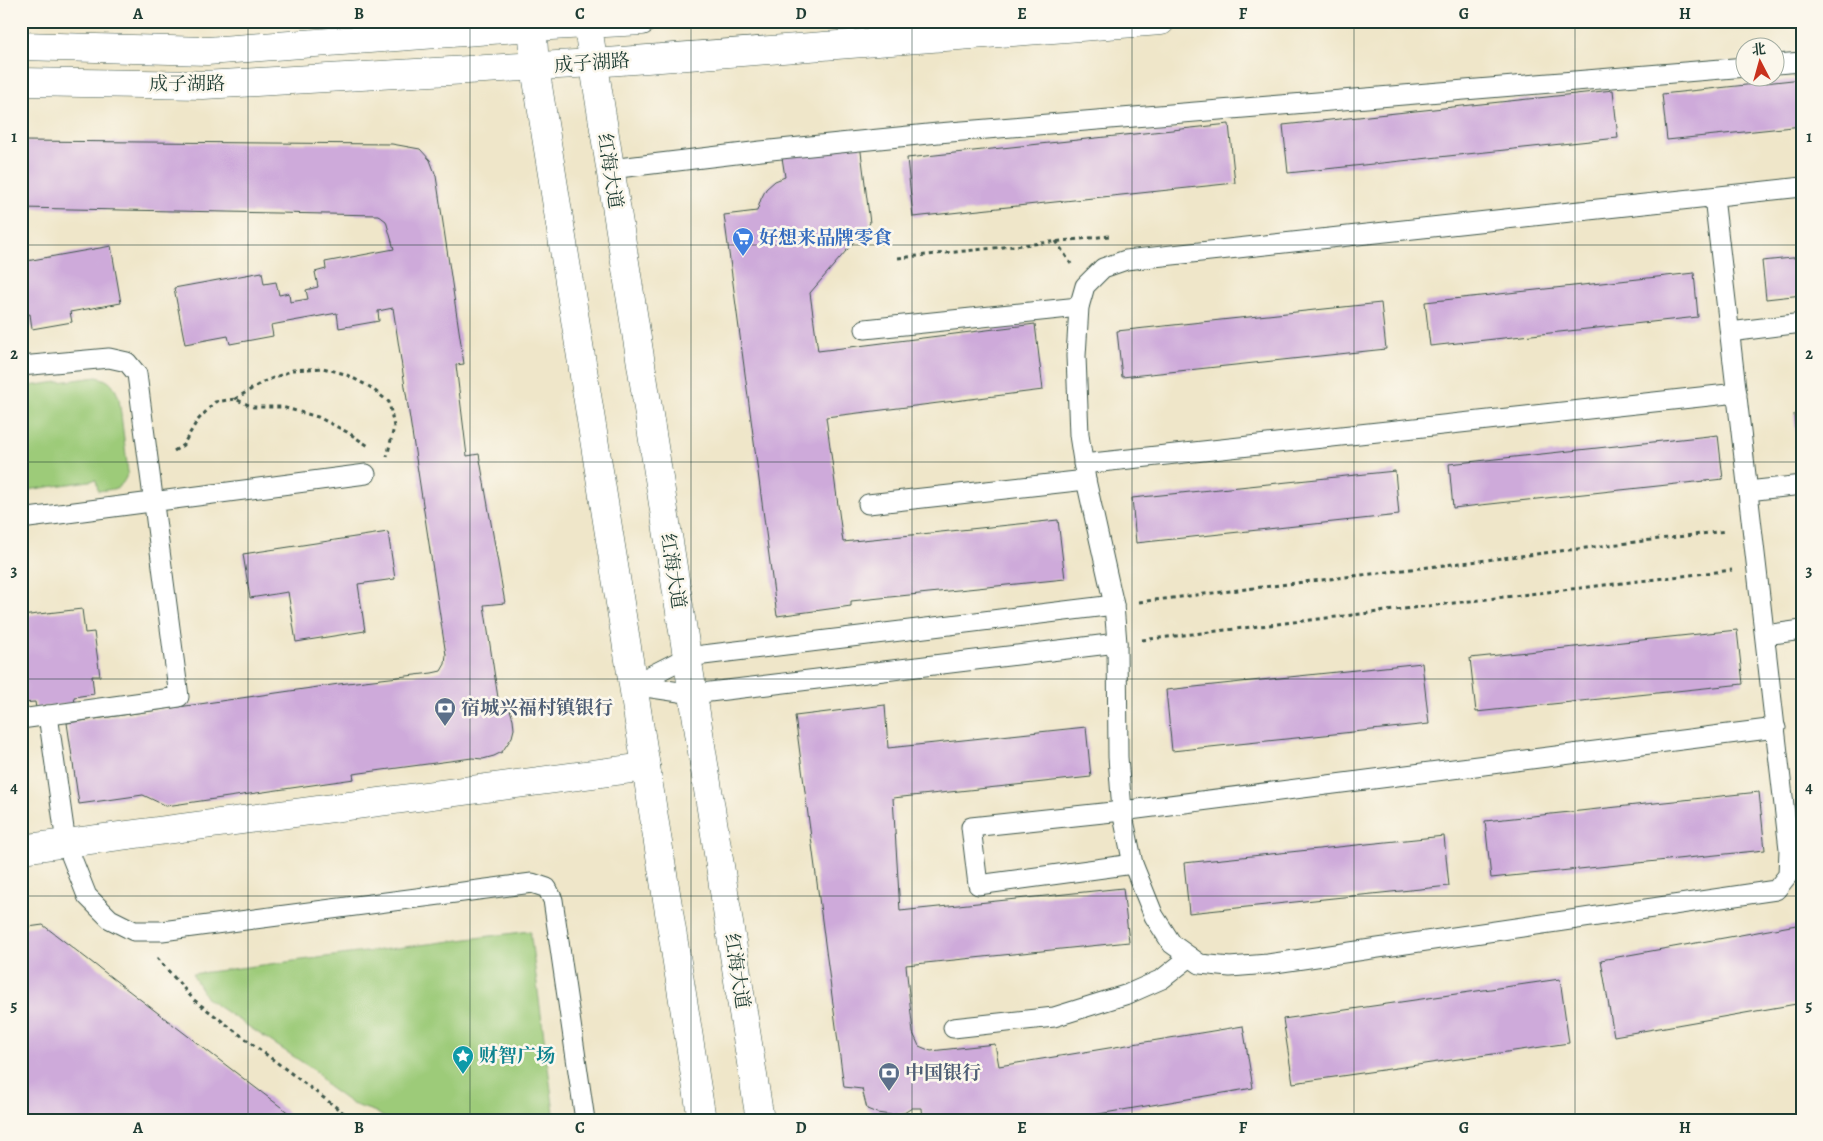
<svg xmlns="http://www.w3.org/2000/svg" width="1823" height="1141" font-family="Alegreya,'Noto Serif SC',serif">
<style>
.green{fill:#9dcb79;stroke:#5e8456}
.building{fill:#ceaada}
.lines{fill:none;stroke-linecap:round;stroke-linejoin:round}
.service-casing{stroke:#3e564a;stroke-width:21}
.minor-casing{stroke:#3e564a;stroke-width:29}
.tertiary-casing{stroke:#3e564a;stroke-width:29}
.secondary-casing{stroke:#3e564a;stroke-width:29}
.path{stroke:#3e564a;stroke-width:3;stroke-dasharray:4 4;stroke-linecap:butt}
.service{stroke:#fff;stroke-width:19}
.minor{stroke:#fff;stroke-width:28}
.tertiary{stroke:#fff;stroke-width:28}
.secondary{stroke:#fff;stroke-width:28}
.grid{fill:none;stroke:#1f3d34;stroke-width:1;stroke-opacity:0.55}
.labels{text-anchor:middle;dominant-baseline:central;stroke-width:5;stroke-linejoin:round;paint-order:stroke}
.street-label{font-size:19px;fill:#1f3d34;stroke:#fbf7ec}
.shop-label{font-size:19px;font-weight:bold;fill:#366cbe;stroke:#fbf7ec;text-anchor:start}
.service-label{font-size:19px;font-weight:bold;fill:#4e5e75;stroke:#fbf7ec;text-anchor:start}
.culture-label{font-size:19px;font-weight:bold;fill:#0d838f;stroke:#fbf7ec;text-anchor:start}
.neatline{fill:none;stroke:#1f3d34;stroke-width:2}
.grid-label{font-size:16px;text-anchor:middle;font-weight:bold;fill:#1f3d34}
</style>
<rect width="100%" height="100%" fill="#fbf7ec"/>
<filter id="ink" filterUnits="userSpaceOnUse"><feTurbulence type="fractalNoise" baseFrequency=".02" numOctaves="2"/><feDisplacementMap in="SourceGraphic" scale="10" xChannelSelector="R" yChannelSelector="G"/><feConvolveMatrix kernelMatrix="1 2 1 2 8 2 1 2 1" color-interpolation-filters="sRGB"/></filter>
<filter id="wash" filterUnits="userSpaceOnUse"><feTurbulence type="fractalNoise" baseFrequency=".0096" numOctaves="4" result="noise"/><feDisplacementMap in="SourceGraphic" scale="20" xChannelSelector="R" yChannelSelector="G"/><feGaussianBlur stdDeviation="1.12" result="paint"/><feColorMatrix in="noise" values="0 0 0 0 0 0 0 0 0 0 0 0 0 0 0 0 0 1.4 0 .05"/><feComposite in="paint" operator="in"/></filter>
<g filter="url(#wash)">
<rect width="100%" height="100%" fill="#efe6c9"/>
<!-- green -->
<g class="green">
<path d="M97,377C110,380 114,385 119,398L128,472C122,490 115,489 98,491L96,480L21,491V387Z"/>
<polygon points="530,931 555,1120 387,1120 376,1112 352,1104 327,1086 317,1072 207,999 192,974"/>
</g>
<g id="blocks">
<!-- building -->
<g class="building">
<polygon points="1802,79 1802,126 1667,140 1662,94"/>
<polygon points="1613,90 1618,138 1288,173 1283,125"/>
<polygon points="1229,124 1235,183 913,217 907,158"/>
<polygon points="21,141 392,144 420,149 430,160 436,176 464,364 456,365 467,456 479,454 505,603 484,605 498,698 510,710 513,719 514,729 512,737 502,752 494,756 483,759 472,758 353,774 354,779 166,806 143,795 79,804 67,723 339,684 432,673 441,671 445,664 446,655 393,308 378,311 379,321 339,328 337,313 271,325 273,336 230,344 228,336 185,344 174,288 262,272 264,284 276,282 279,295 289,293 290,302 308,299 306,290 318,287 315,272 326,269 325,262 394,249 386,221 378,215 21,208"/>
<polygon points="860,144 870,223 810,293 818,351 1035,324 1043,390 826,417 843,542 1058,520 1065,579 851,601 851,606 777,616 724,215 757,211 761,199 766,189 775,181 785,177 781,151"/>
<polygon points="111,246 121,303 70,312 72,322 32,329 30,314 21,316 21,262"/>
<polygon points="1802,257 1802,295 1766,299 1762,261"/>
<polygon points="1694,273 1698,317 1430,346 1425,302"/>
<polygon points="1381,303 1386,349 1122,377 1117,331"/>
<polygon points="1802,413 1802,463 1799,463 1794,414"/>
<polygon points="1718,435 1723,479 1453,508 1449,464"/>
<polygon points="1395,471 1399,515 1136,543 1132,498"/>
<polygon points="388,532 395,579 358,584 365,631 296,642 288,592 250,598 243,554"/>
<polygon points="82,609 85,633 94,632 100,676 92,676 94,694 74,697 75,703 36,708 35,702 21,703 21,616"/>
<polygon points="1737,630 1743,684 1476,712 1470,658"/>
<polygon points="1422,663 1429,724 1172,751 1166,690"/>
<polygon points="885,705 888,748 1086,727 1091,777 893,798 900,911 1123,888 1129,942 906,965 913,1033 919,1046 931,1051 995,1044 999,1066 1243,1026 1253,1088 1063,1120 923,1120 922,1108 912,1108 904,1113 891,1115 877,1113 867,1109 862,1089 844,1087 795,716"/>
<polygon points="1759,792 1765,850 1491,878 1485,821"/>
<polygon points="1444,836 1449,886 1189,913 1184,863"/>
<polygon points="1802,924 1802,1003 1614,1036 1601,960"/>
<polygon points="43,925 248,1082 298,1120 21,1120 21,928"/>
<polygon points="1560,979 1569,1043 1293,1083 1283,1019"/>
</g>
</g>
</g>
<g filter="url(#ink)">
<use href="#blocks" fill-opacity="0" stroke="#3e564a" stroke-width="1"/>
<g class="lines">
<!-- service casing -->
<g class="service-casing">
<g id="service">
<polyline points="1776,64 1802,62"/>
<polyline points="610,169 761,151 938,133 1746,67"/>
<polyline points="1714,197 1789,849 1788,875 1776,890 1268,964 1230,967 1200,964 1172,944 1154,916 1133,864 1122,811 1118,757 1117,643 1114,605 1086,480 1079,435 1076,356 1079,307 1085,286 1103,268 1126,260 1802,187"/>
<polyline points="865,329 1079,307"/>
<polyline points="1730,332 1802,323"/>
<polyline points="21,366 109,358 127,362 137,374 179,697 21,719"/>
<polyline points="1083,464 1737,393"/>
<polyline points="1748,491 1802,485"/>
<polyline points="868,504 1086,480"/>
<polyline points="21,519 366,474"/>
<polyline points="1765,635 1802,630"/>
<polyline points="632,685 687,657 1114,605"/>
<polyline points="632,685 693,694 1117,643"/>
<polyline points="48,715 66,843 87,896 110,919 134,931 162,931 532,883 547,888 553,900 585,1120"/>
<polyline points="1133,864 978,885 971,827 1122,811 1776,728"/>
<polyline points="953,1028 1054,1017 1128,994 1162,979 1190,957"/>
</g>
</g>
<!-- minor casing -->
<g class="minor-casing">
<polyline id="minor" points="21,849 646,767"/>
</g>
<!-- tertiary casing -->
<g class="tertiary-casing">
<g id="tertiary">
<polyline points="21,46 207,51 532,27 642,21"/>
<polyline points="21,82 203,85 593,63 1161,21"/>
</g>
</g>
<!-- secondary casing -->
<g class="secondary-casing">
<g id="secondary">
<polyline points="532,21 535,67 702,1120"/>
<polyline points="587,21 760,1120"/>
</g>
</g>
<!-- path -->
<g class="path">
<polyline points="1056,241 1071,264"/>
<polyline points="898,258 1109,236"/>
<polyline points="235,399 263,382 293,370 323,368 345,374 370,387 389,402 394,427 387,457"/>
<polyline points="174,451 183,445 197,421 215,402 235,399 253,407 282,407 318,417 347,432 370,447"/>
<polyline points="1139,602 1726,531"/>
<polyline points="1142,640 1732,570"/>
<polyline points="157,958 194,1000 353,1120"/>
</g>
<!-- service -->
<use href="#service" class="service"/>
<!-- minor -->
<use href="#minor" class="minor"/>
<!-- tertiary -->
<use href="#tertiary" class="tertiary"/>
<!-- secondary -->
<use href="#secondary" class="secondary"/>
</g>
</g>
<!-- grid -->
<path class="grid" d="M248,21V1120M470,21V1120M691,21V1120M912,21V1120M1132,21V1120M1354,21V1120M1575,21V1120M21,245H1802M21,462H1802M21,679H1802M21,896H1802"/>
<!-- icons -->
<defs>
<g id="supermarket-pin" transform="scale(1.125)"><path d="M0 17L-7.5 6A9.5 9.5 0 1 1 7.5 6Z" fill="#3f7fe0" stroke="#fbf7ec"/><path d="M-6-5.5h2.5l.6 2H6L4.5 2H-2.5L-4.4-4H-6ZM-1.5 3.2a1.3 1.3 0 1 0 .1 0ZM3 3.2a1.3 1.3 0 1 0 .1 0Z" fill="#fff"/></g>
<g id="bank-pin" transform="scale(1.125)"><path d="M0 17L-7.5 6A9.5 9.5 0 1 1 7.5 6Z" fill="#5c6f8a" stroke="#fbf7ec"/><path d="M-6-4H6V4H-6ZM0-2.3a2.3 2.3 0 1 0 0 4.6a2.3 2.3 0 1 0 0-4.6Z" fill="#fff"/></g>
<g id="sight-pin" transform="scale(1.125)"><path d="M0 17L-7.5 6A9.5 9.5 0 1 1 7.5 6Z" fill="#0f9aa8" stroke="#fbf7ec"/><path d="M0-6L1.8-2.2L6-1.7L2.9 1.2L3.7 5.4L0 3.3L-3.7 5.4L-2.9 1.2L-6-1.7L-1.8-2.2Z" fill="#fff"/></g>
</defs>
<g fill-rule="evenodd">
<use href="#supermarket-pin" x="743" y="238"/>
<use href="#bank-pin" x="445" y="708"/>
<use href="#sight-pin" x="463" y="1056"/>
<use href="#bank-pin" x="889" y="1073"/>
</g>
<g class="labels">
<!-- street labels -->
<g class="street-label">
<text transform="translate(592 63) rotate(-4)">成子湖路</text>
<text x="187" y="84">成子湖路</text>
<text transform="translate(610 171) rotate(81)">红海大道</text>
<text transform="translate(673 571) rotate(81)">红海大道</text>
<text transform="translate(737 971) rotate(81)">红海大道</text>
</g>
<!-- shop labels -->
<g class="shop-label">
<text x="759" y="238">好想来品牌零食</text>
</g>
<!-- service labels -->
<g class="service-label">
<text x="461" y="708">宿城兴福村镇银行</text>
<text x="905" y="1073">中国银行</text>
</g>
<!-- culture labels -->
<g class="culture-label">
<text x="479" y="1056">财智广场</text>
</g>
</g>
<!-- margin -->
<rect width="1823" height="1141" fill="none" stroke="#fbf7ec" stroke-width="55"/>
<!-- north arrow -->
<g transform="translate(1760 62) rotate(354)"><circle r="24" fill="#fbf7ec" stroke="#a3ada2"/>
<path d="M0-4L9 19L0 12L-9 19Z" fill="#c8321e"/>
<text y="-8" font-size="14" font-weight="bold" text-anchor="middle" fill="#1f3d34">北</text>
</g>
<rect x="28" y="28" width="1768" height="1086" class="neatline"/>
<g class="grid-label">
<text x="138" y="19">A</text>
<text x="359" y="19">B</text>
<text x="580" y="19">C</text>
<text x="801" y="19">D</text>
<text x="1022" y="19">E</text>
<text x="1243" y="19">F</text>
<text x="1464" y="19">G</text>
<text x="1685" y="19">H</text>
<text x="14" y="142">1</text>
<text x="1809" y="142">1</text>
<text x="14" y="359">2</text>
<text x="1809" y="359">2</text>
<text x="14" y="576">3</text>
<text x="1809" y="576">3</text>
<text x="14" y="793">4</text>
<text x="1809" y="793">4</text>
<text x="14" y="1011">5</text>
<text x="1809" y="1011">5</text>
<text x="138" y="1133">A</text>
<text x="359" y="1133">B</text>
<text x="580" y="1133">C</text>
<text x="801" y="1133">D</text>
<text x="1022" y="1133">E</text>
<text x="1243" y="1133">F</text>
<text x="1464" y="1133">G</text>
<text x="1685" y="1133">H</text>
</g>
</svg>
